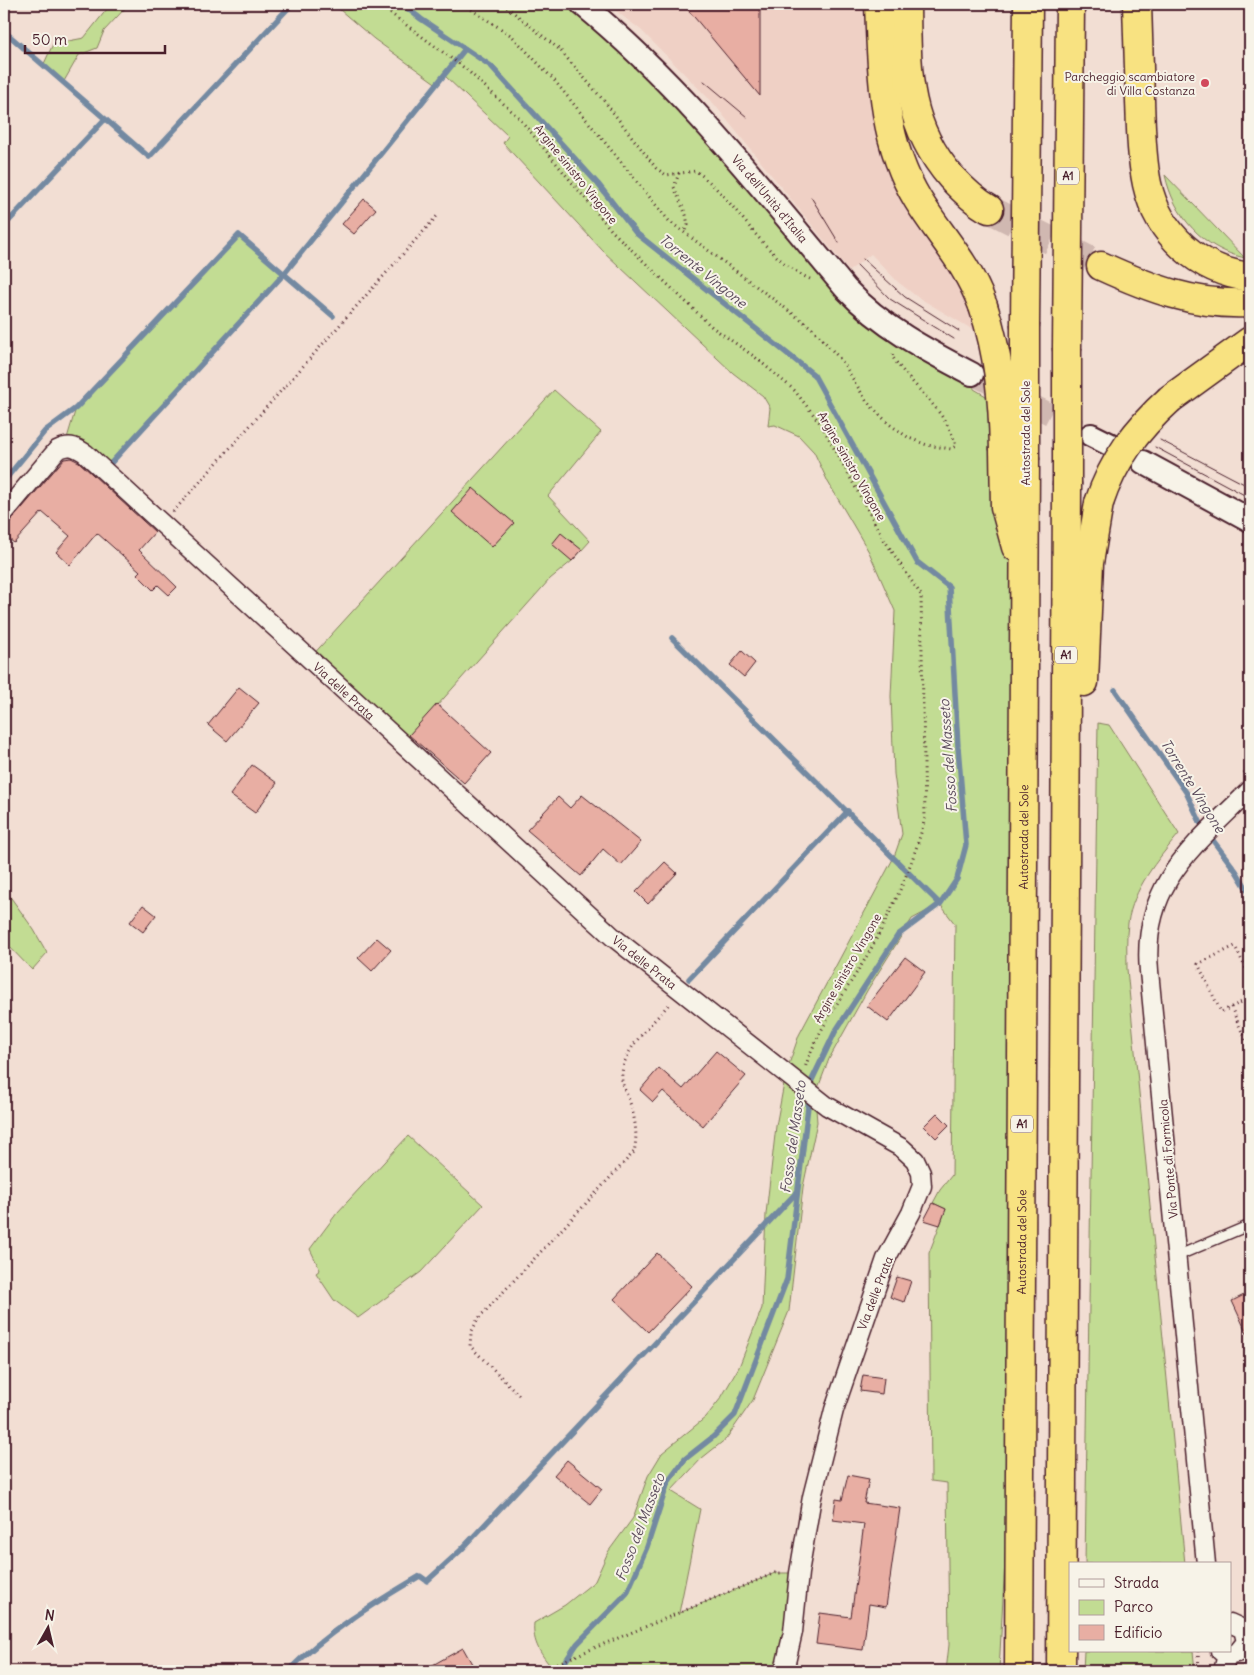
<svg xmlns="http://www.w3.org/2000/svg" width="1254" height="1675" font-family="Delius,sans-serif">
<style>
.built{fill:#efd0c5}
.green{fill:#c2dc93;stroke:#867e5f}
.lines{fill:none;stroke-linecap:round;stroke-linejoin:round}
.stream{stroke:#7389a1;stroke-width:5.5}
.building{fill:#e8aea3;stroke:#4a1f2b}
.tertiary-tunnel{stroke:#d0b8b1;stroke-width:22;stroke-dasharray:22 11;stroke-linecap:butt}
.motorway-tunnel{stroke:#d0b8b1;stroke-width:28;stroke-dasharray:28 14;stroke-linecap:butt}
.service-casing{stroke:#4a1f2b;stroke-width:12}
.minor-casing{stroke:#4a1f2b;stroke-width:21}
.tertiary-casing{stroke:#4a1f2b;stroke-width:26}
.motorway-casing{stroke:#4a1f2b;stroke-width:31}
.path{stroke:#4a1f2b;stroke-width:3;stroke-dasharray:1 4;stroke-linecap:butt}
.service{stroke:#f7f3e8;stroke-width:9}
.minor{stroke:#f7f3e8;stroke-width:18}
.tertiary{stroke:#f7f3e8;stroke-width:22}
.motorway{stroke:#f8e281;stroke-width:28}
.tram{stroke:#4a1f2b;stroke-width:1}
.motorway-bridge-casing{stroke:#4a1f2b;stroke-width:31;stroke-linecap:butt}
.motorway-bridge{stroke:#f8e281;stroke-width:28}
.poi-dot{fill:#d1495b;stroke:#f7f3e8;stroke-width:2}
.labels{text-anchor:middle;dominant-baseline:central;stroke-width:4;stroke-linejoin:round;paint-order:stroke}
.shield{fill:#f7f3e8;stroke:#7e5f64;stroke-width:1}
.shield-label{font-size:11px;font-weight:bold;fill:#4a1f2b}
.poi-label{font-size:12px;fill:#4a1f2b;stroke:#f7f3e8;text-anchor:end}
.street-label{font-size:12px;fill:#4a1f2b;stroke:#f7f3e8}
.water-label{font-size:14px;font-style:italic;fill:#5b4b5c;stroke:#f7f3e8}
</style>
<rect width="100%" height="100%" fill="#f2ded3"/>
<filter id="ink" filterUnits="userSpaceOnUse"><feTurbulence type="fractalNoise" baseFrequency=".02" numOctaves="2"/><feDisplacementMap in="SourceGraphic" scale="10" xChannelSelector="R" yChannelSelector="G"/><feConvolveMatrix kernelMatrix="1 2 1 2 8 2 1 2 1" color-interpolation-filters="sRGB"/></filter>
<g filter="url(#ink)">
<!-- built -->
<polygon class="built" points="607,4 867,4 870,98 880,152 905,205 944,261 966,299 975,323 975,331 916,296 898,282 871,254 849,271 714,104 641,30"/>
<!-- green -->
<g class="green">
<polygon points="111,4 129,4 104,31 97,48 79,55 63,83 43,66 53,44 84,38"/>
<path d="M333,4H582L846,289L972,374L974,389L1003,406L1025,577L1020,1284L999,1671H946L949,1645L947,1483L931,1481L929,1253L946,1209L933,1203L940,1190L952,1175L955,924L940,904L912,919L868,989L829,1059L815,1096L817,1122L803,1187L789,1311L753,1400L726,1439L702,1458L671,1491L700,1509L679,1613L775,1573H799L784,1671H551L553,1669C541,1655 532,1642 534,1623L565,1605L595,1581L608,1552L633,1518L648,1476L662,1453L706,1417L721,1398L739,1367L762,1308L766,1214L776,1126L786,1073L799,1035L894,857L902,834L894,774L891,696L895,611L869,552L828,482L814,452L799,436L775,425L768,426L770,408L763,396L733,373L603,251L503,143L508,136L445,76L438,85L374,39Z"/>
<path d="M1165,175L1245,258C1203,249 1174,216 1165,175Z"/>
<polygon points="239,235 284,274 111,463 103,469 65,445 76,408"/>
<polygon points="554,390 601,432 548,496 590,541 572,561 550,579 404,743 310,658"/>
<path d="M1098,723L1109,725L1179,834C1157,860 1133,889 1128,923C1126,938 1127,954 1127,969L1185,1564H1085Z"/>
<polygon points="4,888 34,930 47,953 32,970 4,941"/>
<polygon points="408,1136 483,1205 421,1272 358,1318 334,1300 316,1273 320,1270 310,1249 337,1213"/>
<polygon points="1084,1651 1193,1651 1195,1671 1083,1671"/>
</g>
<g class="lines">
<!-- stream -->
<g class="stream">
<polyline points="402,4 421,19 491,66 598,184 636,233 814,375 917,562 949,587 958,747 966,845 957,879 941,903 898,935 835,1032 811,1082 787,1279 735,1415 713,1437 685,1459 668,1482 647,1547 627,1593 577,1644 561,1668 561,1671"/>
<polyline points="4,31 149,157 292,4"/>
<polyline points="4,226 105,119"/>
<polyline points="111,463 284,274 465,49"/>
<polyline points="4,481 45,431 76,408 239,235 333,316"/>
<polyline points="672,638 940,904"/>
<polyline points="1115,690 1186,792 1202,826 1236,871 1250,894"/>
<polyline points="689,979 848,811"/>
<path d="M288,1671C326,1633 374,1603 420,1576L427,1581L461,1550L796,1193"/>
</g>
</g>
<!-- building -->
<g class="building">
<polygon points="683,4 760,4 760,96 700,24"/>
<polygon points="364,199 376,209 354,234 342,224"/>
<polygon points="71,458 79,462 155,532 139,550 177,587 169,595 158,585 153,590 137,574 140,571 97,533 70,565 56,552 70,536 42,512 14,543 4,535 4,529 64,459"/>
<polygon points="473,488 514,523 492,547 452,512"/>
<polygon points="561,533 582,550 572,561 552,544"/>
<polygon points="742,651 755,663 744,677 730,665"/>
<polygon points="239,687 259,703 227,741 208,725"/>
<polygon points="437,704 491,753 464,783 409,735"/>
<polygon points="252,765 277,783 255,813 230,795"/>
<polygon points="582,795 641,842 621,865 603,849 581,876 527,830 558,797 570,808"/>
<polygon points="665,862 677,873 648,904 636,892"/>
<polygon points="143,905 156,915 143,932 130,922"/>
<polygon points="377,938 391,950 372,971 358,958"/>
<polygon points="905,957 925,972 888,1022 867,1006"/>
<polygon points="716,1051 746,1076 703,1126 663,1091 653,1102 640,1090 659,1068 683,1089"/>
<polygon points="937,1113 949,1125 936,1138 924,1126"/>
<polygon points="933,1203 946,1209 940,1225 924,1220"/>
<polygon points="657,1253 692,1286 648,1332 614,1299"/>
<polygon points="897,1277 911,1281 904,1302 890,1297"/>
<polygon points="1250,1292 1250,1340 1232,1301"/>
<polygon points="863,1375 884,1378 882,1394 860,1391"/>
<polygon points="567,1460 602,1489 590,1504 554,1475"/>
<polygon points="848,1475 869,1479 864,1503 900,1508 886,1607 869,1604 863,1650 816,1644 820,1613 851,1617 864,1524 833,1520 836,1499 842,1500"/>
<polygon points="463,1648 476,1671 422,1671"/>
</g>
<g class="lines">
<!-- tertiary-tunnel -->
<polyline class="tertiary-tunnel" points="972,374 1079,429"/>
<!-- motorway-tunnel -->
<polyline class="motorway-tunnel" points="989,209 1101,266"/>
<!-- service casing -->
<g class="service-casing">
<polyline id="service" points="1177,1256 1250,1225"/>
</g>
<!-- minor casing -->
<g class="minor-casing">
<g id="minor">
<path id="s1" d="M4,513L57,450C69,444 74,446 85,453L613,937L827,1106L902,1148L915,1160L921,1173L922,1186L911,1213L886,1259L834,1410L812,1497L799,1573L793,1632L784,1671"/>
<path d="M1206,1564L1149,971C1141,884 1194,846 1250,790"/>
<polyline points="1220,1651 1227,1655 1237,1653 1246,1642 1243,1629 1230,1623"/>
<polyline points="1223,1671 1227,1655"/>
</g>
</g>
<!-- tertiary casing -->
<g class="tertiary-casing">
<g id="tertiary">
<path id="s2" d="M582,4C683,87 762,189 846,289C882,327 926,350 972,374"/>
<polyline points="1091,435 1113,446"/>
<polyline points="1143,462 1250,520"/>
</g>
</g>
<!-- motorway casing -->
<g class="motorway-casing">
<g id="motorway">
<path d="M879,4C882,72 881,139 918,200C942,239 966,261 983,306"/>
<path d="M906,4C907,70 905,124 951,177C962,189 974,201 989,209"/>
<path d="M1137,4C1138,36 1139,68 1140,100C1141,127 1141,156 1147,184C1158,234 1199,271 1250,277"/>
<path d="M1101,266C1149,288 1196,306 1250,303"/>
<polyline points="1025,324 1028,4"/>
<polyline points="1067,348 1070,4"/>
<polyline points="1170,399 1250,341"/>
<polyline points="1004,450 1005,507 1016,547"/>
<polyline points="1084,682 1089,563 1099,503"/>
<path id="s3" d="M1019,1671L1025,460"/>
<polyline points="1061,1671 1067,485"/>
</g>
</g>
<!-- path -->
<g class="path">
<path d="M378,4L467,70L519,118L612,231L712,327L755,357L794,390L821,424L883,538L921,595L925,818C914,862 895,904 873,945C851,986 819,1024 805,1068"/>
<path d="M463,4L512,36L554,80L669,221L812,328L842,361L867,402L889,424L909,438L927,445L951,449L956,446C947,410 912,387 892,356L894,353"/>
<path d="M503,4L560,50L605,102L656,168L666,175L696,171C738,201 761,257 810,279"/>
<polyline points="679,173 674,187 686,215 688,225 684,232"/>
<polyline points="173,512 437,216"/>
<polyline points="1244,773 1250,767"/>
<polyline points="1250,977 1235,946 1198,964 1221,1012 1250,998"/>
<polyline points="1231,1007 1250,1050"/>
<path d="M519,1395L470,1346L471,1333L478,1319L634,1152C638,1134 635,1117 629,1100C627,1094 623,1087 622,1081C619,1051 652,1025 669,1004"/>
<polyline points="1198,1651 1199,1671"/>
<polyline points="551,1671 558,1663 775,1573 781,1573"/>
</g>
<!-- service -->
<use href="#service" class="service"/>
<!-- minor -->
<use href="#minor" class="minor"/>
<!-- tertiary -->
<use href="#tertiary" class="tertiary"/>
<!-- motorway -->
<use href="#motorway" class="motorway"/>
<!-- tram -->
<g class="tram">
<polyline points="704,81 747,117"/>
<polyline points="811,197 839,243"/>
<polyline points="863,259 905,297 959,331"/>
<polyline points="857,265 890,299 954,339"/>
<polyline points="1160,440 1250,487"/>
<polyline points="1155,447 1250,498"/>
</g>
<!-- motorway-bridge casing -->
<g class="motorway-bridge-casing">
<g id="motorway-bridge">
<path d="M983,306C999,354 1003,400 1004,450"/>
<polyline points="1025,460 1025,324"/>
<polyline points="1067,485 1067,348"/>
<path d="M1099,503C1113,460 1137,429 1170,399"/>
</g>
</g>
<!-- motorway-bridge -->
<use href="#motorway-bridge" class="motorway-bridge"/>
</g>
</g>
<!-- markers -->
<circle class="poi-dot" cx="1205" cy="83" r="5"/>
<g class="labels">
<!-- shield labels -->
<g class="shield">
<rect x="1057" y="167.5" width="22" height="17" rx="4"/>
<rect x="1055" y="646.5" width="22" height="17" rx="4"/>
<rect x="1011" y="1115.5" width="22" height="17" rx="4"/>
</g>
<g class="shield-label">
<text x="1068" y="176">A1</text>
<text x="1066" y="655">A1</text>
<text x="1022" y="1124">A1</text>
</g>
<!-- poi labels -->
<g class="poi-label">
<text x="1195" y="76">Parcheggio scambiatore<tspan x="1195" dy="14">di Villa Costanza</tspan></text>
</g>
<!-- street labels -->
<g class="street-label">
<text transform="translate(576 174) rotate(51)">Argine sinistro Vingone</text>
<text stroke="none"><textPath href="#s2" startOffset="271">Via dell'Unità d'Italia</textPath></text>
<text transform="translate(1025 433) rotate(-90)">Autostrada del Sole</text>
<text transform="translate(852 466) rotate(60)">Argine sinistro Vingone</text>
<text stroke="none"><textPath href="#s1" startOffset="464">Via delle Prata</textPath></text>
<text stroke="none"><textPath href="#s3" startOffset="834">Autostrada del Sole</textPath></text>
<text stroke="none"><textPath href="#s1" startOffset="869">Via delle Prata</textPath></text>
<text transform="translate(847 968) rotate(-60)">Argine sinistro Vingone</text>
<text transform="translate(1168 1159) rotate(-95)">Via Ponte di Formicola</text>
<text stroke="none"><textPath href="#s3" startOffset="429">Autostrada del Sole</textPath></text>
<text transform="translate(875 1293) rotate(-69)">Via delle Prata</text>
</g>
<!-- water labels -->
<g class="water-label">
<text transform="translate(703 271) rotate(39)">Torrente Vingone</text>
<text transform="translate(948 756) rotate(-94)">Fosso del Masseto</text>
<text transform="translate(1193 786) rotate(58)">Torrente Vingone</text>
<text transform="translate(793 1137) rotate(-82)">Fosso del Masseto</text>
<text transform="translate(640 1527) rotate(-69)">Fosso del Masseto</text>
</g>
</g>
<!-- margin -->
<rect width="1254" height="1675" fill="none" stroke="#f7f3e8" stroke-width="20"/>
<rect x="10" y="10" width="1234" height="1655" fill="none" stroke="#4a1f2b" stroke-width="2" filter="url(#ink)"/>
<!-- legend -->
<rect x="1069" y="1562" width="162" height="90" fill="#f7f3e8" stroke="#b29e9c"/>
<rect x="1079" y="1579" width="25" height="8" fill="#f7f3e8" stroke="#b29e9c"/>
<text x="1114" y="1588" font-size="15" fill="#4a1f2b">Strada</text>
<rect x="1079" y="1600" width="25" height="15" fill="#c2dc93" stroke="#b29e9c"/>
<text x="1114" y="1612" font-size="15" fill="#4a1f2b">Parco</text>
<rect x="1079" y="1625" width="25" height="15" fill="#e8aea3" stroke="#b29e9c"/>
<text x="1114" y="1638" font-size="15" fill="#4a1f2b">Edificio</text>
<!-- north arrow -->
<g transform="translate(48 1628) rotate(8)" stroke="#f7f3e8" stroke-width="4" paint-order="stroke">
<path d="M0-4L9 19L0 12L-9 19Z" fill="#4a1f2b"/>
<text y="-8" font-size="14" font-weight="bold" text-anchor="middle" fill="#4a1f2b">N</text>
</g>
<!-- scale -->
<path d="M25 45v8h140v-8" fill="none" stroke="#4a1f2b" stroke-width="2.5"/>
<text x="32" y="45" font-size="15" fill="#4a1f2b" stroke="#f7f3e8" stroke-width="4" paint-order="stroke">50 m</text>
</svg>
